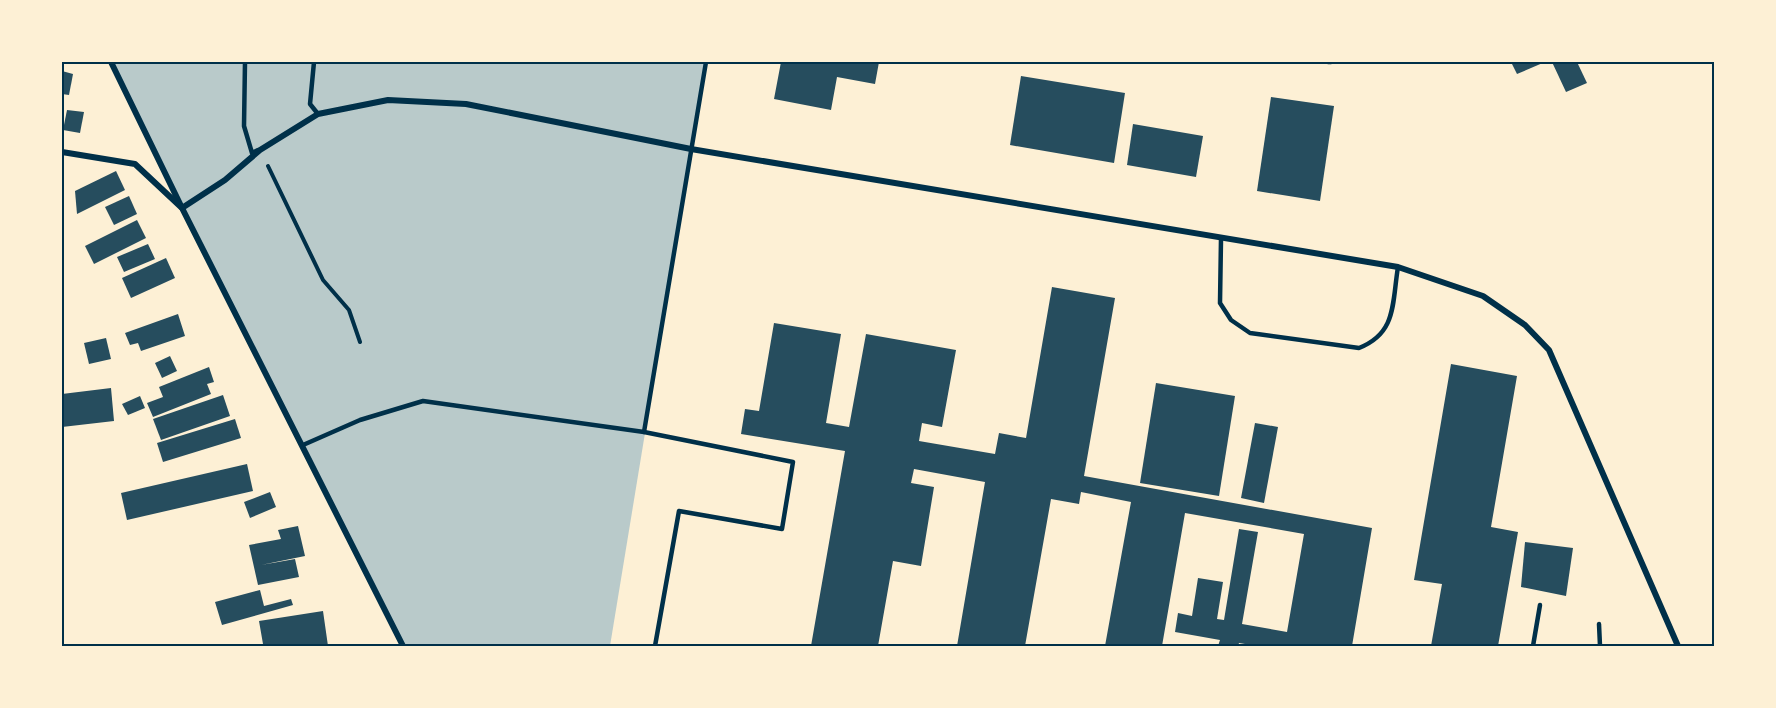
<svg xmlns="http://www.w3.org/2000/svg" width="1776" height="708" font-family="'Public Sans',sans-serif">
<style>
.green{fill:#b9caca}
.building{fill:#264d5e}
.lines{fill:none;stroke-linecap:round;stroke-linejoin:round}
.path{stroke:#003049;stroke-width:4}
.service{stroke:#003049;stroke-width:4.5}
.minor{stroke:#003049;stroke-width:6}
.neatline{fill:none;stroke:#003049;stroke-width:2}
</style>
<rect width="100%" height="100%" fill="#fdf0d5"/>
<!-- green -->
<polygon class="green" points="111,62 706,62 610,646 403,646"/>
<!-- building -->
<g class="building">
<polygon points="781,62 879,62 875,84 837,77 831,110 774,99"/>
<polygon points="1511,62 1545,62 1517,74"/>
<polygon points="1552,62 1577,62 1587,83 1566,92"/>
<polygon points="62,71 73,74 69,95 62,94"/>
<polygon points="1021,76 1125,93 1114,163 1010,145"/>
<polygon points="1271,97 1334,106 1320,201 1257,191"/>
<polygon points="67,110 84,112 80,133 63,130"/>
<polygon points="1133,124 1203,136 1196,177 1127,165"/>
<polygon points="116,171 125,190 77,214 75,191"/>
<polygon points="129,196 137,214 114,225 105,207"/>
<polygon points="137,220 146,238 94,264 85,246"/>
<polygon points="148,244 155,259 124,272 117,257"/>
<polygon points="166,258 175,278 131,298 122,278"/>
<polygon points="1052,287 1115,298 1084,476 1372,528 1352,646 1257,646 1239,643 1238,646 1218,646 1220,640 1175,632 1178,613 1192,616 1198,578 1223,582 1217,619 1224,620 1239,529 1258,532 1242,624 1287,632 1304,534 1185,513 1162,646 1105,646 1131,502 1081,492 1079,504 1051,499 1025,646 957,646 985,482 914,469 911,483 934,487 921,566 893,561 878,646 811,646 845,451 741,434 745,409 759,411 774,323 841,334 826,423 849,427 866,334 956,350 942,427 922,423 919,441 995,454 999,433 1026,438"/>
<polygon points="178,314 185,336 141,351 138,343 130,345 125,333"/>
<polygon points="106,338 111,359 89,364 84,343"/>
<polygon points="170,356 177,371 162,378 155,363"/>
<polygon points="1451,364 1517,376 1491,527 1518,532 1498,646 1431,646 1442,584 1414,580"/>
<polygon points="209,367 214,382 207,384 211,394 153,417 147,403 163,397 159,387"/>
<polygon points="1156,383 1235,396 1219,496 1140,483"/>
<polygon points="111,388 114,421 62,427 62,394"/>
<polygon points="223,395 230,416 161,440 153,419"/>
<polygon points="140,396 145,408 128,415 122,404"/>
<polygon points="235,419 241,438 163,462 157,443"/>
<polygon points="1255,423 1278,427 1264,503 1241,498"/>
<polygon points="247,464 253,491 127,520 121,493"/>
<polygon points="270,492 276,507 250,518 244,502"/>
<polygon points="298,526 305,556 261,565 295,559 299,577 258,585 249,545 281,539 278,530"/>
<polygon points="1525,542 1573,548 1566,596 1521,587"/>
<polygon points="260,590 264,606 291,599 293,605 222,625 215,602"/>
<polygon points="323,611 328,646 256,646 263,644 259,621"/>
</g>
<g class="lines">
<!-- path -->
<polyline class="path" points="268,166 323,280 349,310 360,342"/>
<!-- service -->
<g class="service">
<polyline points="245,62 244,126 252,153 258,150"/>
<polyline points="314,62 310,104 318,114"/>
<polyline points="1328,62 1331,62"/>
<path d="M1221,239L1220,303L1231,320L1250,333L1359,348C1397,333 1392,303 1398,267"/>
<polyline points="644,432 706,62"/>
<polyline points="303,445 360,420 423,401 644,432 793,462 782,529 679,511 655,646"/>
<polyline points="1599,624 1600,646"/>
<polyline points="1533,646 1540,605"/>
</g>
<!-- minor -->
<g class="minor">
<polyline points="111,62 182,208 225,180 260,150 318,114 388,100 466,104 691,149 1398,267 1483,296 1525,325 1549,350 1678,646"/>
<polyline points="62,152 135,164 182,208 403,646"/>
</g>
</g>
<!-- border -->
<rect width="1776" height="708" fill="none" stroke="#fdf0d5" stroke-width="126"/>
<rect x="63" y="63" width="1650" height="582" class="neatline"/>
</svg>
